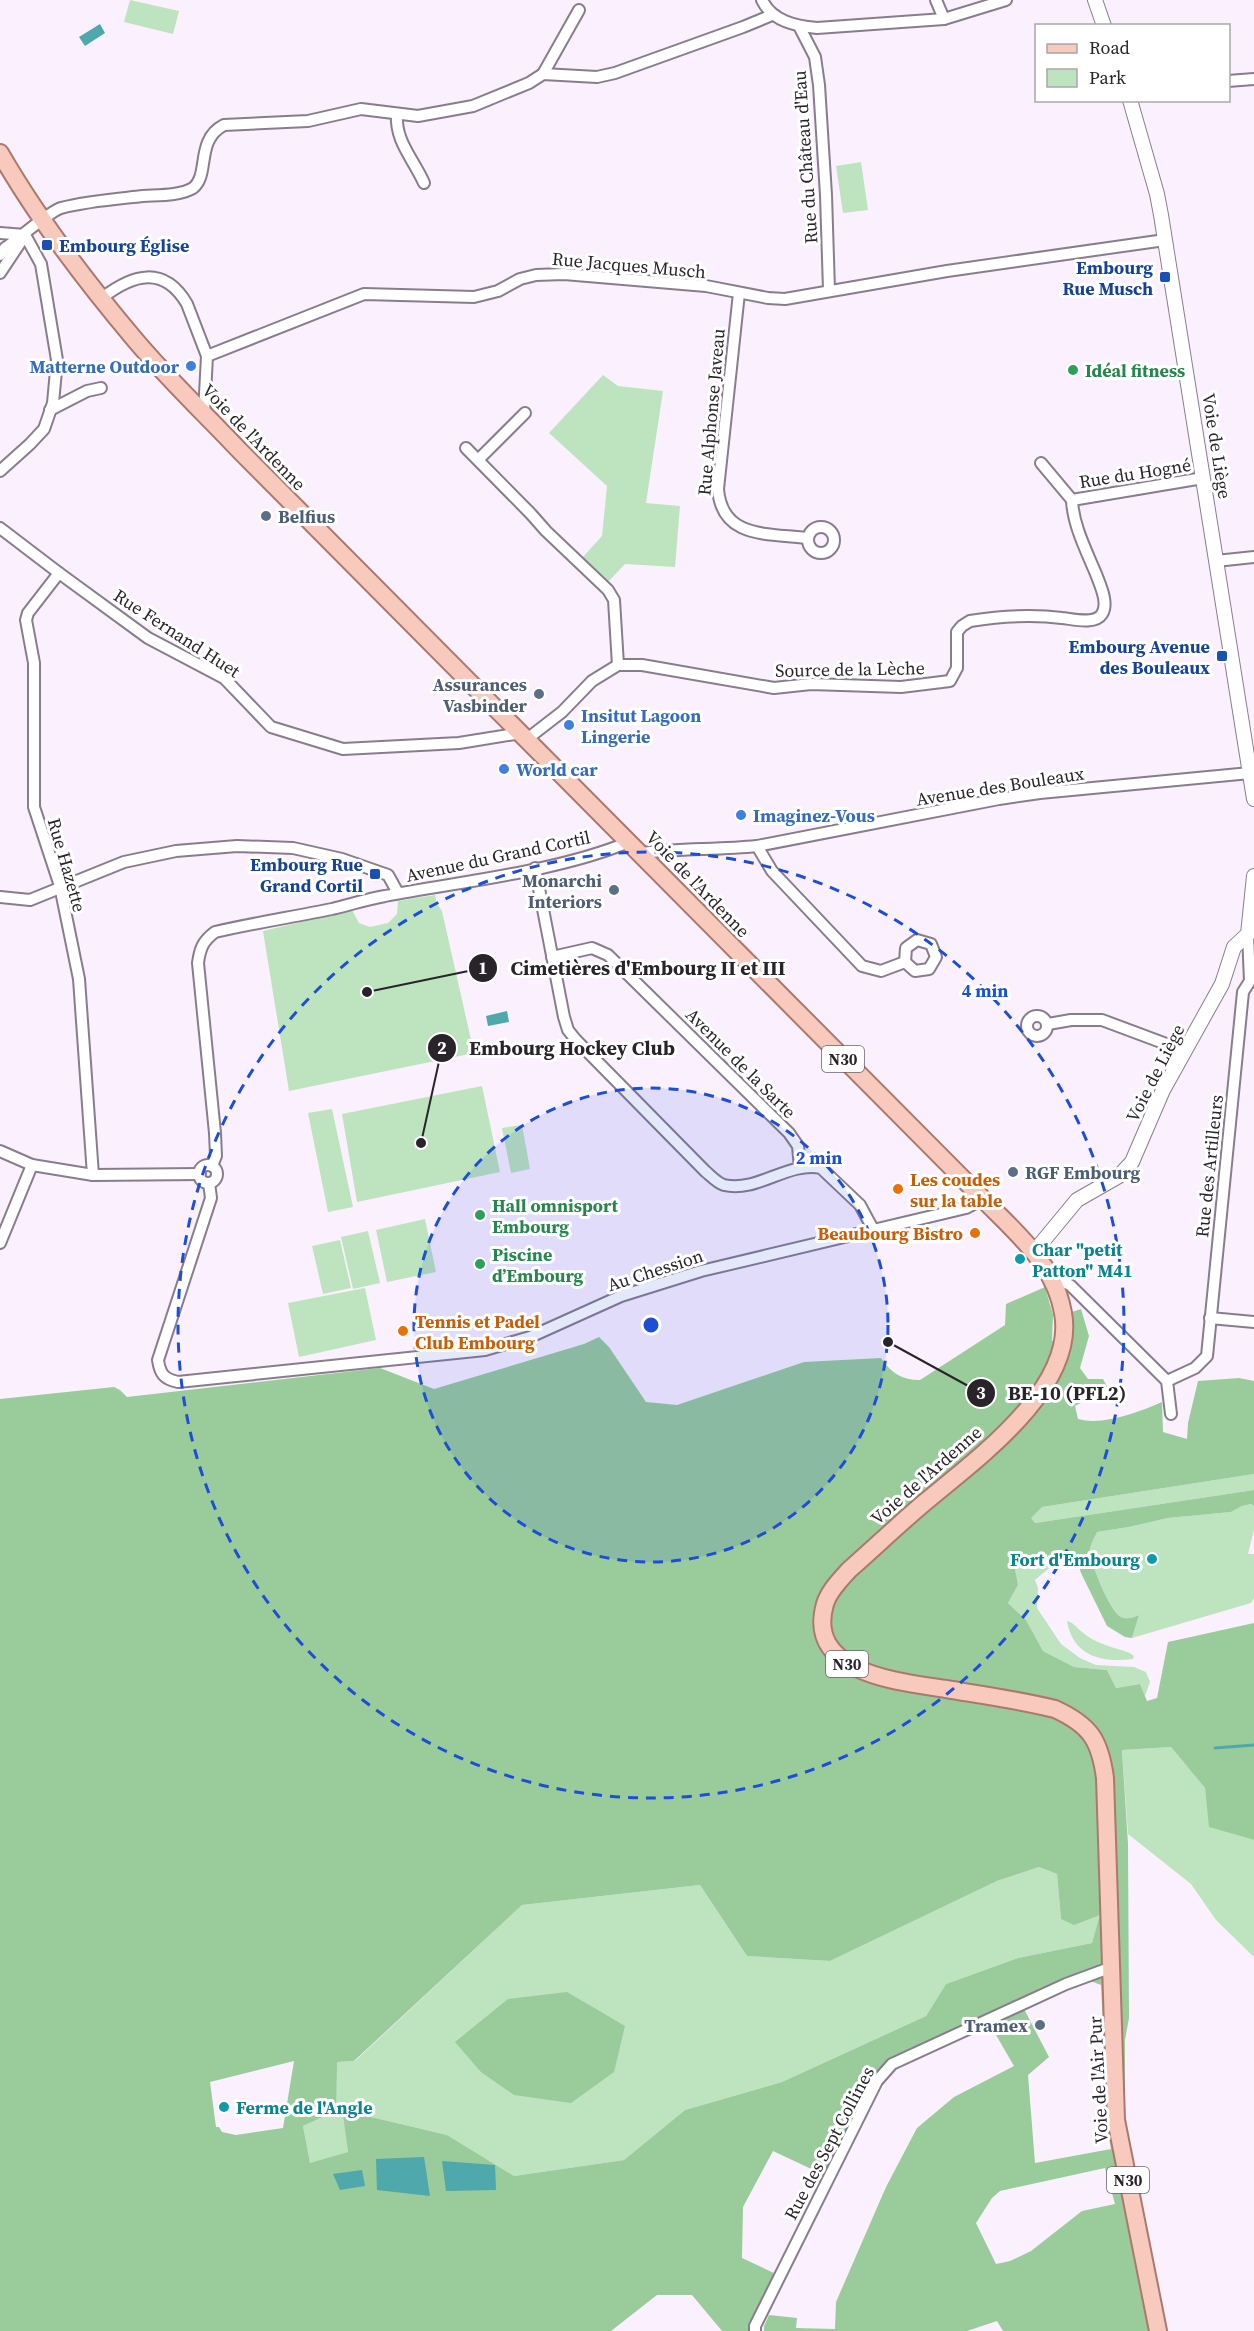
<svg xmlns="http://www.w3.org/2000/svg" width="1254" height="2331" font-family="'Source Serif 4',serif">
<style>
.green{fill:#bde4be}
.forest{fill:#99cb9b;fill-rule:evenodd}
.water{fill:#4fa8ab}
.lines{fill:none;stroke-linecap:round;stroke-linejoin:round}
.stream{stroke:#4fa8ab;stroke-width:3}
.street-casing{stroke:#887d8c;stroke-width:14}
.secondary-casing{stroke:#887d8c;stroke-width:16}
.primary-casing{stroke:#ac786e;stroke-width:20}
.street{stroke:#fff;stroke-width:10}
.secondary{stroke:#fff;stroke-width:14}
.primary{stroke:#f8cabe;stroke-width:16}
.ring{fill:none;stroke:#1d4ed8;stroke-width:3;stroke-dasharray:10 8}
.transit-dot{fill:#1a4fb4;stroke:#fff;stroke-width:2}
.shop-dot{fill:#3f7fe0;stroke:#fff;stroke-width:2}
.leisure-dot{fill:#2e9e5b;stroke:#fff;stroke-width:2}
.service-dot{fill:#5c6f8a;stroke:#fff;stroke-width:2}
.food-dot{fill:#e8710a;stroke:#fff;stroke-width:2}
.culture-dot{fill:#0f9aa8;stroke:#fff;stroke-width:2}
.labels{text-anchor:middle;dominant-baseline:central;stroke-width:6;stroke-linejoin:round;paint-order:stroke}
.shield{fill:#fff;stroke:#68666a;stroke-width:1.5}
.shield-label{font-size:16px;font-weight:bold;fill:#28242a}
.street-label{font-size:18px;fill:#28242a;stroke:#fff}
.transit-label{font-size:18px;font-weight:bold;fill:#164399;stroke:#fff;text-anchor:end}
.shop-label{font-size:18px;font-weight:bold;fill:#366cbe;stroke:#fff;text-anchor:start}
.leisure-label{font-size:18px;font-weight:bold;fill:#27864d;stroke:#fff;text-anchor:start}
.service-label{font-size:18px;font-weight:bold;fill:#4e5e75;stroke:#fff;text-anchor:end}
.food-label{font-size:18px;font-weight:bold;fill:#c56008;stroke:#fff;text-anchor:start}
.culture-label{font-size:18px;font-weight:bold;fill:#0d838f;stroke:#fff;text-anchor:start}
.centre{fill:#1d4ed8;stroke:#fff;stroke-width:3}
.ring-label{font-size:18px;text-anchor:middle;font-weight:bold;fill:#1d4ed8;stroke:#fff;stroke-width:6;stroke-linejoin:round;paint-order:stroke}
.leader{fill:none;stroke:#28242a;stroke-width:2}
.callout-dot{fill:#28242a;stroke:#fff;stroke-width:2}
.mark-label{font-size:18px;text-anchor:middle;font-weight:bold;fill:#fff}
.callout-label{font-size:20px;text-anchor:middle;font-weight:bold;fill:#28242a;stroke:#fff;stroke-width:6;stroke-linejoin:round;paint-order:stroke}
</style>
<rect width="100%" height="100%" fill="#fbf1fe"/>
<!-- green -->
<g class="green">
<polygon points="130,0 179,11 173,34 124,22"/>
<polygon points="861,162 868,210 843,213 836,166"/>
<polygon points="603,375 618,386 663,391 646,503 680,506 675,567 625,564 607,583 582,558 602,536 607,486 549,433"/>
<polygon points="435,895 437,904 442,911 474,1053 289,1091 263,931 352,910 359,923 370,927 388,923 397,914 398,901"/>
<polygon points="482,1086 500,1172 357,1202 342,1114"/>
<polygon points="332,1109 353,1207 328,1212 308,1113"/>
<polygon points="522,1125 530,1169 511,1173 502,1128"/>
<polygon points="425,1219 436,1272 387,1282 376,1230"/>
<polygon points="368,1231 380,1283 353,1289 341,1237"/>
<polygon points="340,1240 351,1288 323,1294 312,1246"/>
<polygon points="365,1288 376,1340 299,1357 288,1303"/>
<polygon points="1254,1474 1254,1490 1035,1523 1030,1518 1042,1507"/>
<path d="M1251,1504L1254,1506V1530L1248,1554H1254V1598L1251,1603L1132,1638L1139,1615C1133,1617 1127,1620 1121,1617C1110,1610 1089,1562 1090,1549C1091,1543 1095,1537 1097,1532L1129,1527L1168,1518L1231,1512L1242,1506Z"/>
<polygon points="1048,1554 1053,1565 1035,1580 1038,1588 1037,1608 1061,1644 1080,1658 1096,1665 1134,1667 1146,1672 1150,1682 1145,1696 1140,1684 1116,1688 1107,1670 1074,1667 1043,1651 1026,1620 1008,1603 1018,1585 1014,1563"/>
<path d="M1067,1621C1074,1623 1076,1627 1082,1632C1095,1644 1114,1647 1130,1653L1134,1656L1133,1659C1101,1663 1073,1656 1067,1621Z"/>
<polygon points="1171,1747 1205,1788 1210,1827 1254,1840 1254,1957 1216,1920 1191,1884 1128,1834 1122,1750"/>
<polygon points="1039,1867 1057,1874 1061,1919 1101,1915 1092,1943 1018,1958 946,1984 926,2016 782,2082 685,2110 624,2160 514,2176 447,2135 367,2116 343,2107 348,2152 310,2164 303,2126 336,2111 336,2062 355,2061 522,1905 700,1885 747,1956 830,1961 997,1881"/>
</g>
<!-- forest -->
<g class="forest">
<path d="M1045,1287L1053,1315L1052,1341H1071L1073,1325L1072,1312L1081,1309L1089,1336L1080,1368L1088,1379H1103L1108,1388L1075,1406L1078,1419C1103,1426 1139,1412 1162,1402L1163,1432L1187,1439L1188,1423L1198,1381L1239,1378L1254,1381V1474L1042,1507L1031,1518L1035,1523L1254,1490V1506L1251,1504L1242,1506L1231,1512L1168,1518L1129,1527L1097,1532C1095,1537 1091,1543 1090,1549C1089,1561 1110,1611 1121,1617C1127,1620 1134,1617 1139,1615L1132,1638L1125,1637L1107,1626L1081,1573L1075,1554L1053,1565L1047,1554L1014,1563L1018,1585L1008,1603L1026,1620L1043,1651L1074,1667L1107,1670L1116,1688L1140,1684L1147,1701L1157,1698L1168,1642L1254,1623V1840L1209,1827L1205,1788L1171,1747L1122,1750L1128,1844L1129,2018L1125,2040V2121L1154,2331H1003L997,2321L967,2331H764V2326L769,2315L797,2318L796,2328L835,2329L836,2302L886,2187L917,2128L954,2097L1014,2066L985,2016L886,2061L876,2072L824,2175L773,2151L743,2207L742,2258L776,2274L750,2324V2331H722L692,2295H657L611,2331H0V1399L114,1387L120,1390L127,1397L380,1368L434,1389L584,1344L599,1337L609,1347L646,1402L677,1405L804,1362L881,1358C891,1373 902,1380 920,1380L1005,1325L1006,1304ZM1039,1867L1057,1874L1061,1919L1074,1925L1100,1915L1092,1943L1018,1958L946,1984L926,2016L782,2082L685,2110L624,2160L514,2176L447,2135L367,2116L342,2107L348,2152L310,2163L303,2126L336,2111L337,2062L354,2061L522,1905L700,1885L747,1956L830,1961L997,1881ZM1088,1980L1101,1985L1108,2131L1111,2149L1035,2163L1028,2075L1049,2057L1024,2009ZM294,2061L283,2128L236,2135L222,2132L219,2127H216L210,2082ZM1105,2168L1115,2204L1082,2211L1031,2251L1010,2261L996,2264L976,2223L992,2198L1000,2191Z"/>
<polygon points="567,1992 625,2026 614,2072 571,2103 514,2095 481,2072 455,2042 508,1999"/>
</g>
<!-- water -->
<g class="water">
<polygon points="100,24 105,33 85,46 79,37"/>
<polygon points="507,1011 509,1022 488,1026 486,1016"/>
<polygon points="424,2157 430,2196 377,2190 376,2159"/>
<polygon points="442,2161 495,2165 496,2190 446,2191"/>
<polygon points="362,2170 365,2186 340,2190 333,2174"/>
</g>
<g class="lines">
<!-- stream -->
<polyline class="stream" points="1215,1748 1254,1745"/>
<!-- street casing -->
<g class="street-casing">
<g id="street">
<path d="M762,0C772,21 795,26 817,28L944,19L1006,0"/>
<polyline points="936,0 944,19"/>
<polyline points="799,26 815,57 819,85 826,195 829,290"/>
<polyline points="543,74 579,10"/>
<polyline points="1228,81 1254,79"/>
<path d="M397,115C395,141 414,160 424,183"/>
<polyline points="0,233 25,235"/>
<path d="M0,255L5,248C19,239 48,212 61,208C87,201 116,199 143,196C157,195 180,196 193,188C210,175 195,140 224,125L308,121L361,109L418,116L473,106L529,83L543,74L597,77L615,73L743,27L772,15"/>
<polyline points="0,273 24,237"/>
<path d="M739,293L718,489C722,539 767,533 808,538"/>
<path d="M102,298C133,274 164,265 187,304L207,356"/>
<polyline points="50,410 87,391 101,388"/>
<polyline points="204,413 207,356 364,294 474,297 498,291 520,279 536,275 564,274 706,286 768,298 785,299 947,271 1165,240"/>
<polyline points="466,448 531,514 546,531 608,590 614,600 618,665"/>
<polyline points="479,459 525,413"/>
<polyline points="1041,463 1072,500 1203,478"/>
<polyline points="0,471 30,444 44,429 53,403 57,360 41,264 25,235"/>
<circle cx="821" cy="540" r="13"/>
<polyline points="0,528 59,573 148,638 224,678 271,727 343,749 459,743 521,733"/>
<polyline points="1216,561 1254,557"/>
<polyline points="59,573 28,613 26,620 34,663 34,807 60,886 79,979 93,1175"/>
<path d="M527,739L562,712L592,681L618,665H642L774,688L811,684L901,687L950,681L957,668V632L962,626L970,621C1002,616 1030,614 1062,618C1073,619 1095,625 1102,614C1109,603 1100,585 1096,574C1086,550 1073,525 1072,500"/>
<polyline points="757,846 772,871 862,966 881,971 905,962"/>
<path d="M641,853C680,848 718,850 757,846L999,799L1040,793L1250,773"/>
<path d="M535,868L564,1017L568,1030L576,1040L705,1171C710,1175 717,1183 724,1185C757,1193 788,1161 821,1168L860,1205L874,1231"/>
<polyline points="0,897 30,900 124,862 176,851 237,846 293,848 342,859 388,875 398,893"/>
<polygon points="917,940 931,944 936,957 929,969 915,971 905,962 906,948"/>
<polyline points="552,957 592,948 608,955 789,1133 798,1146 800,1168"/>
<circle cx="1037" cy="1026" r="10"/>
<polyline points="1048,1024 1071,1020 1102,1020 1185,1051"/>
<polyline points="0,1151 32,1165 93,1175 200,1174"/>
<circle cx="208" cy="1174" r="9"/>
<path d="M212,1166L216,1156L215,1133L198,963C200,948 203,941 215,932C254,923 293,917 332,909C349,905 367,899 385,896C463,881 556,872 629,842"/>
<path d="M209,1183L211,1198L158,1360C160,1374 164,1379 178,1382L485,1350L530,1337L621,1296L701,1271L966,1208L983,1199"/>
<polyline points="0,1243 32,1165"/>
<polyline points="1051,1277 1070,1285 1167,1381 1171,1414"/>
<polyline points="1210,1318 1254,1322"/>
<polyline points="1167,1381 1195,1368 1207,1356 1243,992 1250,981 1248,934"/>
<polyline points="755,2331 755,2326 877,2081 892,2064 1066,1984 1112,1967"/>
</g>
</g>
<!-- secondary casing -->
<g class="secondary-casing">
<g id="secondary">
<polyline points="1095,0 1104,26"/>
<polyline points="1130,100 1157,194 1161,215 1254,799"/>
<polyline points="1034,1252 1077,1200 1119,1176 1132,1162 1163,1090 1222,984 1234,947 1248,934 1254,876"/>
</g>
</g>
<!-- primary casing -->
<g class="primary-casing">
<path id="primary" d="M0,153C38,219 87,283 136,341C169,380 206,415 240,451L983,1199C1015,1232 1055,1264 1063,1313C1077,1388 974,1461 924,1503C898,1525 874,1548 849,1570C840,1580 829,1591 825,1604C805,1674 901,1682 946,1689C982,1695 1019,1700 1055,1709C1090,1725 1100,1740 1105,1778L1116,2120L1158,2331"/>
</g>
<!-- street -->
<use href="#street" class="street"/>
<!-- secondary -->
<use href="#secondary" class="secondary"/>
<!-- primary -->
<use href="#primary" class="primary"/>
</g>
<!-- distance rings -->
<circle cx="651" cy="1325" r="237" fill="#1d4ed8" fill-opacity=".12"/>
<g class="ring">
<circle cx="651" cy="1325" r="237"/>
<circle cx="651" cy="1325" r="473"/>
</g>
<!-- markers -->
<g class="transit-dot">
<rect x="41" y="239" width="12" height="12" rx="3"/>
<rect x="1159" y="271" width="12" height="12" rx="3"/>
<rect x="1216" y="650" width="12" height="12" rx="3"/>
<rect x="369" y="868" width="12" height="12" rx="3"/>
</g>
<g class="shop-dot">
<circle cx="191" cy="366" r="6"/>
<circle cx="569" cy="725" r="6"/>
<circle cx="504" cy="769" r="6"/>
<circle cx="741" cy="815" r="6"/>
</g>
<g class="leisure-dot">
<circle cx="1073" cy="370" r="6"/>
<circle cx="480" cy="1215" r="6"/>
<circle cx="480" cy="1264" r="6"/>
</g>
<g class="service-dot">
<circle cx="266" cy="516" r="6"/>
<circle cx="539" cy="694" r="6"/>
<circle cx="614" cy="890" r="6"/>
<circle cx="1013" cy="1172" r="6"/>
<circle cx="1040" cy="2025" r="6"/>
</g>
<g class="food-dot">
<circle cx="898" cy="1189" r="6"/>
<circle cx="975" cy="1233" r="6"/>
<circle cx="403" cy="1331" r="6"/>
</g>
<g class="culture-dot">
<circle cx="1020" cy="1259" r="6"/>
<circle cx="1152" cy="1559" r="6"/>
<circle cx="224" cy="2107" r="6"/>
</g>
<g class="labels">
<!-- shield labels -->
<g class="shield">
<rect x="822" y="1046" width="42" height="26" rx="4.5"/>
<rect x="826" y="1651" width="42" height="26" rx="4.5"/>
<rect x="1107" y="2167" width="42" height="26" rx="4.5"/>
</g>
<g class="shield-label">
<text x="843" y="1059">N30</text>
<text x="847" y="1664">N30</text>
<text x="1128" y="2180">N30</text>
</g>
<!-- street labels -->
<g class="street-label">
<text transform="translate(805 157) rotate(-94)">Rue du Château d'Eau</text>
<text transform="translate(629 265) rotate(5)">Rue Jacques Musch</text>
<text transform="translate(711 412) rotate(-85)">Rue Alphonse Javeau</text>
<text transform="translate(254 437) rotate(46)">Voie de l'Ardenne</text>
<text transform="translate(1217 446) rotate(81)">Voie de Liège</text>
<text transform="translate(1135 473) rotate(-9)">Rue du Hogné</text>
<text transform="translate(177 633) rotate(33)">Rue Fernand Huet</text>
<text transform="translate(850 669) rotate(-1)">Source de la Lèche</text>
<text transform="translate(1000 786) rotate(-9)">Avenue des Bouleaux</text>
<text transform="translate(498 856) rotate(-12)">Avenue du Grand Cortil</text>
<text transform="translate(67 865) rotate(74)">Rue Hazette</text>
<text transform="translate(698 884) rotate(46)">Voie de l'Ardenne</text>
<text transform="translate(741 1063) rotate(45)">Avenue de la Sarte</text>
<text transform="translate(1155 1073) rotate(-63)">Voie de Liège</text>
<text transform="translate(1209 1166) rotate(-84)">Rue des Artilleurs</text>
<text transform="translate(655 1270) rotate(-18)">Au Chession</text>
<text transform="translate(926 1475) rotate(-41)">Voie de l'Ardenne</text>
<text transform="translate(1098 2080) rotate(-93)">Voie de l'Air Pur</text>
<text transform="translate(829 2143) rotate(-62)">Rue des Sept Collines</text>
</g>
<!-- transit labels -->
<g class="transit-label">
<text x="59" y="245" text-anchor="start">Embourg Église</text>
<text x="1153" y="267">Embourg<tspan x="1153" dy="21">Rue Musch</tspan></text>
<text x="1210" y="646">Embourg Avenue<tspan x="1210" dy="21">des Bouleaux</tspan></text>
<text x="363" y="864">Embourg Rue<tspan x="363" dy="21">Grand Cortil</tspan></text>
</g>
<!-- shop labels -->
<g class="shop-label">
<text x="179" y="366" text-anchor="end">Matterne Outdoor</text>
<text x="581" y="715">Insitut Lagoon<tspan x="581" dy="21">Lingerie</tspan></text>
<text x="516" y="769">World car</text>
<text x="753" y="815">Imaginez-Vous</text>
</g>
<!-- leisure labels -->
<g class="leisure-label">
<text x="1085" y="370">Idéal fitness</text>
<text x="492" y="1205">Hall omnisport<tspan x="492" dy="21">Embourg</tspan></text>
<text x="492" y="1254">Piscine<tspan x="492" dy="21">d’Embourg</tspan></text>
</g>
<!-- service labels -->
<g class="service-label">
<text x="278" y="516" text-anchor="start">Belfius</text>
<text x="527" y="684">Assurances<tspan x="527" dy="21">Vasbinder</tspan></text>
<text x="602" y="880">Monarchi<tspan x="602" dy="21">Interiors</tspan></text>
<text x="1025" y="1172" text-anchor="start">RGF Embourg</text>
<text x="1028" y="2025">Tramex</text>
</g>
<!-- food labels -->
<g class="food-label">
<text x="910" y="1179">Les coudes<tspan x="910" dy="21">sur la table</tspan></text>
<text x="963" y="1233" text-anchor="end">Beaubourg Bistro</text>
<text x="415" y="1321">Tennis et Padel<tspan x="415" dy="21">Club Embourg</tspan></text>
</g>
<!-- culture labels -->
<g class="culture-label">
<text x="1032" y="1249">Char "petit<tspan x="1032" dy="21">Patton" M41</tspan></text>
<text x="1140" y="1559" text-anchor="end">Fort d'Embourg</text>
<text x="236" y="2107">Ferme de l'Angle</text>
</g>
</g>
<circle cx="651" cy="1325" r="9" class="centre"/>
<g class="ring-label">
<text x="985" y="997">4 min</text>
<text x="819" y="1164">2 min</text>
</g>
<!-- callouts -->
<path class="leader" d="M367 992L483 968M421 1143L442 1048M888 1342L981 1393"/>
<g class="callout-dot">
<circle cx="367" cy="992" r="6"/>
<circle cx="421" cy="1143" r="6"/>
<circle cx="888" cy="1342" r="6"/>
<circle cx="483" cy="968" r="15"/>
<circle cx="442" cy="1048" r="15"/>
<circle cx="981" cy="1393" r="15"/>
</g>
<g class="mark-label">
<text x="483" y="974">1</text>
<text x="442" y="1054">2</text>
<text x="981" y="1399">3</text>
</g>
<g class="callout-label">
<text x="648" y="975">Cimetières d'Embourg II et III</text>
<text x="572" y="1055">Embourg Hockey Club</text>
<text x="1067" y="1400">BE-10 (PFL2)</text>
</g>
<!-- legend -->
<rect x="1035" y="24" width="195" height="78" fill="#ffffff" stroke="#a9a7aa" stroke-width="1.5"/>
<rect x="1047" y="44" width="30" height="9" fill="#f8cabe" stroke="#a9a7aa" stroke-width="1.5"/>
<text x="1089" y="54" font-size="18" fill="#28242a">Road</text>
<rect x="1047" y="69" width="30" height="18" fill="#bde4be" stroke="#a9a7aa" stroke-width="1.5"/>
<text x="1089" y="84" font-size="18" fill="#28242a">Park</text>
</svg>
